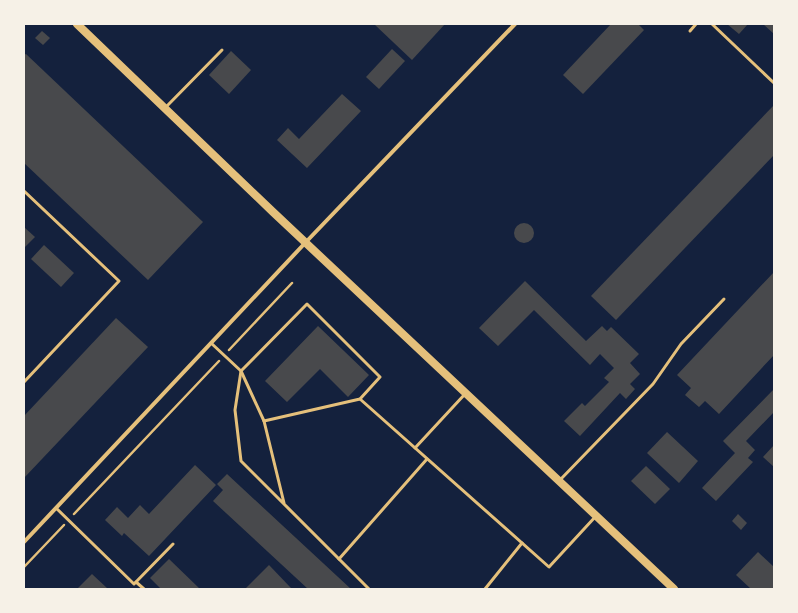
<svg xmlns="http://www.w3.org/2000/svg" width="798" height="613" font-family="Overpass,sans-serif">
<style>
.building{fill:#48494c}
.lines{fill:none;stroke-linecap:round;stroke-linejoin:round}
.path{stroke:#e5c07b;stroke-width:2.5}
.service{stroke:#e5c07b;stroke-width:3}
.minor{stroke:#e5c07b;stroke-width:4}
.secondary{stroke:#e5c07b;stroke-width:8}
</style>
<rect width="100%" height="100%" fill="#14213d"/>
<!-- building -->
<g class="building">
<polygon points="374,24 445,24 412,60"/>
<polygon points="611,24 638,24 644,30 583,94 563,75"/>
<polygon points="727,24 748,24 739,34"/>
<polygon points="763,24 774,24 774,34"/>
<polygon points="42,31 50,38 43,45 35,38"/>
<polygon points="392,49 405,61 379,89 366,77"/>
<polygon points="231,51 251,70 229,94 209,75"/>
<polygon points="26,54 203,222 148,280 24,163 24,55"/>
<polygon points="342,94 361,111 307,168 277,140 288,128 299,139"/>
<polygon points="774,105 774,155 616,320 591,296"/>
<circle cx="524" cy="233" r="10"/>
<polygon points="24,227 35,237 24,248"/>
<polygon points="44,245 74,273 61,287 31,259"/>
<polygon points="774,272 774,355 719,414 705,401 699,407 685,395 691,388 677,375"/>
<polygon points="525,281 586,341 602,326 607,331 611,327 639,354 630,363 640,374 630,384 635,389 626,399 620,393 580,436 564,421 582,403 585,406 609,382 604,378 614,368 600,354 590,365 534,310 498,346 479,328"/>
<polygon points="116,318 148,347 24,478 24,416"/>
<polygon points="318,326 369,375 348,397 320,369 287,402 265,381"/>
<polygon points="774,389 774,412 746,441 755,450 748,458 753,462 716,501 702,488 735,453 723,441"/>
<polygon points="667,432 698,461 679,483 647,453"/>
<polygon points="774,445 774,467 763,457"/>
<polygon points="195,465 216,485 149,556 124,533 122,536 105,520 117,507 128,518 140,505 149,514"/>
<polygon points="646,466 670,489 655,504 631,481"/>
<polygon points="227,474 351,589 308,589 213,501 223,490 217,484"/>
<polygon points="738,514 747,523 741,530 732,521"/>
<polygon points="758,552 774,567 774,589 751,589 736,575"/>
<polygon points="169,559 200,589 161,589 150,578"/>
<polygon points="269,565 291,588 290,589 245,589"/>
<polygon points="92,574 108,589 77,589"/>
</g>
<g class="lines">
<!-- path -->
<g class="path">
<polyline points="229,350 292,283"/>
<polyline points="74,514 219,361"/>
<polyline points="24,567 64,525"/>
</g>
<!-- service -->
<g class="service">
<polyline points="712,24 774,83"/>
<polyline points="690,31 696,24"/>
<polyline points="165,108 222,50"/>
<polyline points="24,191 119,281 24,382"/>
<polyline points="211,343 241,371 264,421"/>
<polyline points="360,399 549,567 596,516"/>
<polyline points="415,448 465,394"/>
<polyline points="559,481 653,384 681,344 724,299"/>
<polyline points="284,503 264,421 360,399 380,377 307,304 241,371 235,410 241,461 369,589"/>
<polyline points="56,508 134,584 173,544"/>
<polyline points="339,559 427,459"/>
<polyline points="136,582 144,589"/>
<polyline points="485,589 522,543"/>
</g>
<!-- minor -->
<polyline class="minor" points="24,542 306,242 515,24"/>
<!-- secondary -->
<polyline class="secondary" points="77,24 273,212 674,589"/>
</g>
<!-- border -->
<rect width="798" height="613" fill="none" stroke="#f6f1e7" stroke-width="50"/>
</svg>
